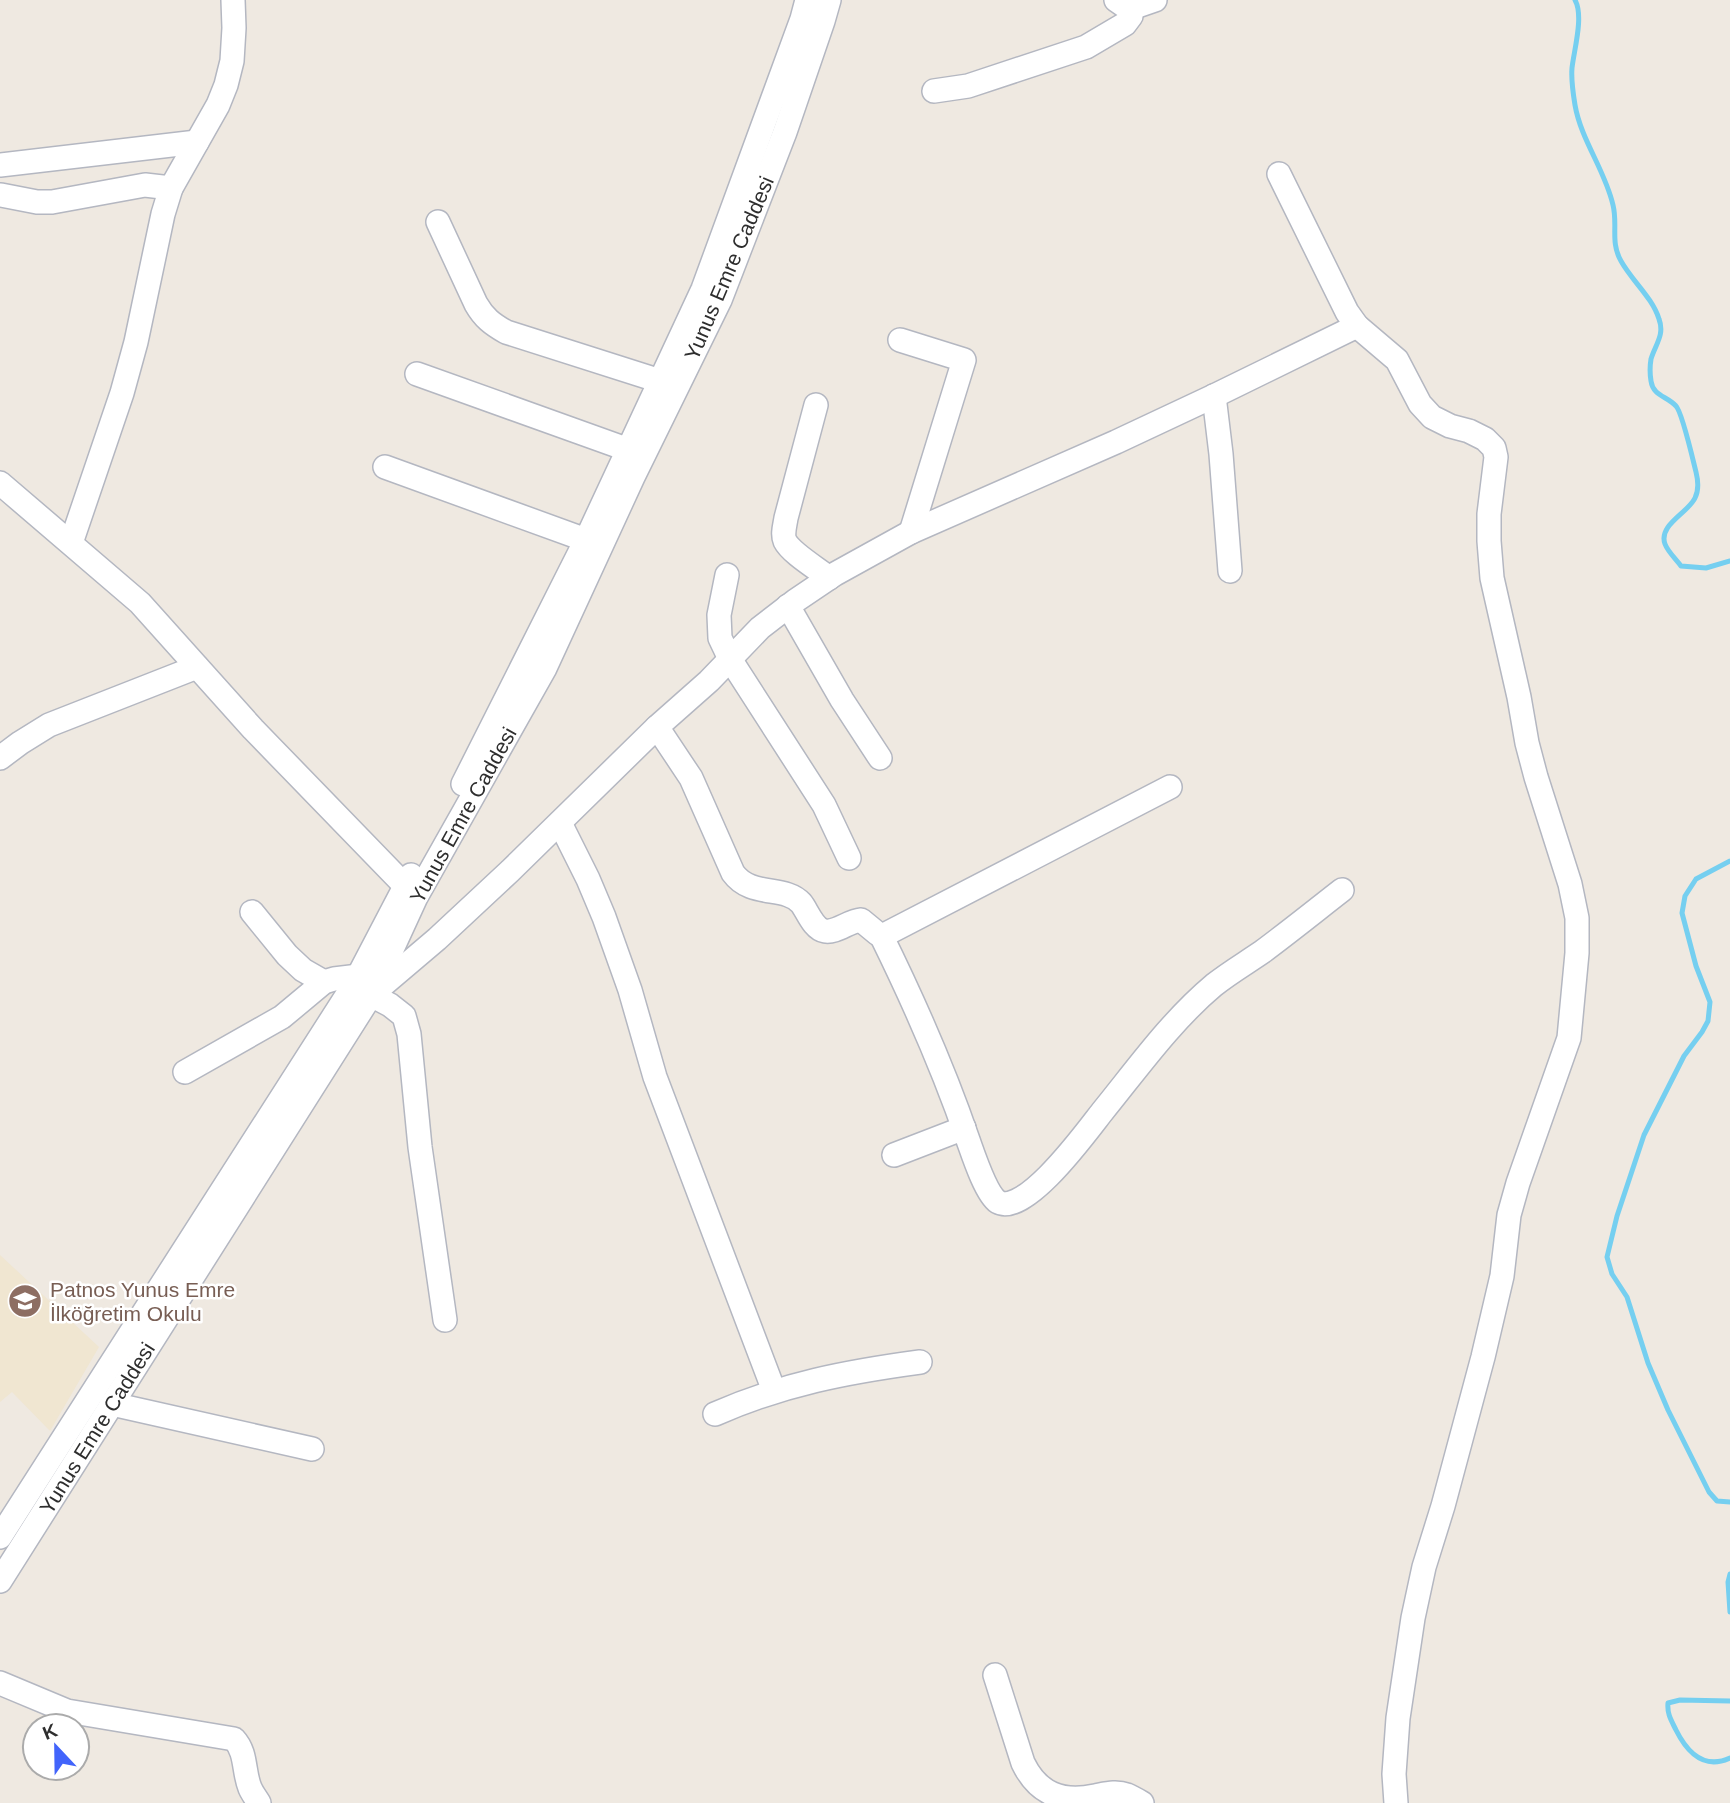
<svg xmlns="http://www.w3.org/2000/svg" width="1730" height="1803" font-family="Helvetica,sans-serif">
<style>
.education{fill:#f0e6d1}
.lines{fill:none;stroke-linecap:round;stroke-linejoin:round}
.stream{stroke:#75cff0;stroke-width:5}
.minor-casing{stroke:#b4b7c1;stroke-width:26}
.minor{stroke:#fff;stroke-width:23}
.labels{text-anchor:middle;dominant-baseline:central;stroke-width:5;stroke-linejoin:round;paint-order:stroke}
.street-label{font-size:21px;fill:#2e2e2e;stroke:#fff}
.education-label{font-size:21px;fill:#785e54;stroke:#fff;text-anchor:start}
</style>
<rect width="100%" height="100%" fill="#efe9e1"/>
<!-- education -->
<polygon class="education" points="0,1255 99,1347 50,1431 12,1392 0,1402"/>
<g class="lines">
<!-- stream -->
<g class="stream">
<path d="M1575,0C1584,16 1574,50 1572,68C1571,80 1573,93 1575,105C1581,140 1605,170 1613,205C1618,225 1610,242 1621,261C1632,281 1652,297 1659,319C1665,335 1655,345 1651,359C1650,365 1650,375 1651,381C1653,396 1667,396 1676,406C1682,412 1693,460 1696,472C1698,480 1699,490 1695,498C1688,513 1658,525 1665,544C1668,552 1676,559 1681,566L1706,568L1730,561"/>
<polyline points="1730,861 1696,879 1685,896 1682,913 1696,966 1710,1002 1708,1021 1702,1032 1684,1056 1644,1135 1617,1216 1607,1257 1612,1274 1627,1297 1648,1363 1668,1410 1709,1492 1717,1501 1730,1502"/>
<polyline points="1730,1574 1728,1582 1730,1612"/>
<path d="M1730,1701L1680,1700L1668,1703C1667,1714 1671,1720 1676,1730C1687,1752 1704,1770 1730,1758"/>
</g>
<!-- minor casing -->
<g class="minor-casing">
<g id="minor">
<polyline points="1129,9 1155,0"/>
<polyline points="934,91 968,86 1086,47 1125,24 1131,16 1129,9 1116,0"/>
<polyline points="0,165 197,142"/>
<polyline points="1279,174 1347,312 1357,326 1397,360 1420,404 1432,417 1450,426 1469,431 1485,439 1494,448 1496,457 1489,514 1489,541 1492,578 1519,697 1527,743 1536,777 1570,884 1577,918 1577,953 1569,1038 1518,1183 1509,1215 1502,1276 1483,1357 1443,1506 1424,1567 1413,1618 1398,1718 1394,1774 1396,1803"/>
<polyline points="1,195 37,202 52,202 145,185 171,188"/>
<path d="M438,222L476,304C484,318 492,324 506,332L660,381"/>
<polyline points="900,340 964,360 911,532"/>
<polyline points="417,374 629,450"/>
<polyline points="1214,396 1221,454 1230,571"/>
<path d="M816,405L786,518C785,525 782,534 785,541C791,553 818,569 829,578"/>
<polyline points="385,467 586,540"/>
<polyline points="0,483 140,603 253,729 414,895"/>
<polyline points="71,543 122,393 136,342 163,214 171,188 218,105 226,85 232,61 234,28 233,0"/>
<polyline points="727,575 719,615 720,638 730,659 824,805 849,858"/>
<polyline points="788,606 842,700 880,758"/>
<path d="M657,727L691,778L733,873C751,898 785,885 801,903C807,910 813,929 825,931C836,933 849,921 861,920L878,934L884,935L1170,787"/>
<polyline points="0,758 20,743 49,725 197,667"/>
<polyline points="463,784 586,540 703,289 802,19 807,0"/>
<polyline points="560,823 588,879 604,917 630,990 655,1077 774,1391"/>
<polyline points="252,912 287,955 303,970 324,982"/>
<path d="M881,935C914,1002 944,1070 968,1140C973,1154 986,1194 998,1202C1025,1217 1087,1131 1102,1112C1137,1069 1171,1021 1214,985C1229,973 1246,963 1262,952C1289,932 1315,911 1342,890"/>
<polyline points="185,1072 282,1017 324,982 334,979 359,976"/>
<polyline points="894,1155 964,1128"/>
<polyline points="445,1320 420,1147 409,1034 404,1016 390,1005 371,995 437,939 510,871 657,727 709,681 760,628 795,601 835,574 911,532 1116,442 1214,396 1357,326"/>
<polyline points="112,1404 312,1449"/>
<path d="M715,1414C783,1384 846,1372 920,1362"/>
<polyline points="0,1537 353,986 411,875"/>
<polyline points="0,1581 371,995 416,897 545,668 633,477 720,300 785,132 823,21 829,0"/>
<path d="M995,1675L1023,1763C1038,1794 1062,1803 1095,1796C1106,1794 1116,1791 1127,1795C1132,1797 1137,1800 1142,1803"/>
<path d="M0,1683L67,1711L234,1739C247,1753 243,1771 250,1788C252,1793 256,1798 259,1803"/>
</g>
</g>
<!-- minor -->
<use href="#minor" class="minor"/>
</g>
<!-- icons -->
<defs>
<g id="school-disc" transform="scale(1.75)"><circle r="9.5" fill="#8d6e63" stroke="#fff"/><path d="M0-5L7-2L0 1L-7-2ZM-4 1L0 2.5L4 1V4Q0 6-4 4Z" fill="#fff"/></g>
</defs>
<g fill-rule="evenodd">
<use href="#school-disc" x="25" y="1301"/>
</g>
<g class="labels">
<!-- street labels -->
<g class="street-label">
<text transform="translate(729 268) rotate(-67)">Yunus Emre Caddesi</text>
<text transform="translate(463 815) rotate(-61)">Yunus Emre Caddesi</text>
<text transform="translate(97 1428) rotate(-58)">Yunus Emre Caddesi</text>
</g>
<!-- education labels -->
<g class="education-label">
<text x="50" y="1289">Patnos Yunus Emre<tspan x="50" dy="24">İlköğretim Okulu</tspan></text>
</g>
</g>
<!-- north arrow -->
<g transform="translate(56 1747) rotate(338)"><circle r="33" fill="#ffffff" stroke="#ababab" stroke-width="2"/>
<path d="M0-5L12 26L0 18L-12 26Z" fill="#4264fb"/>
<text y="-10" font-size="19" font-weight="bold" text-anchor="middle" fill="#2e2e2e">K</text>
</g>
</svg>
